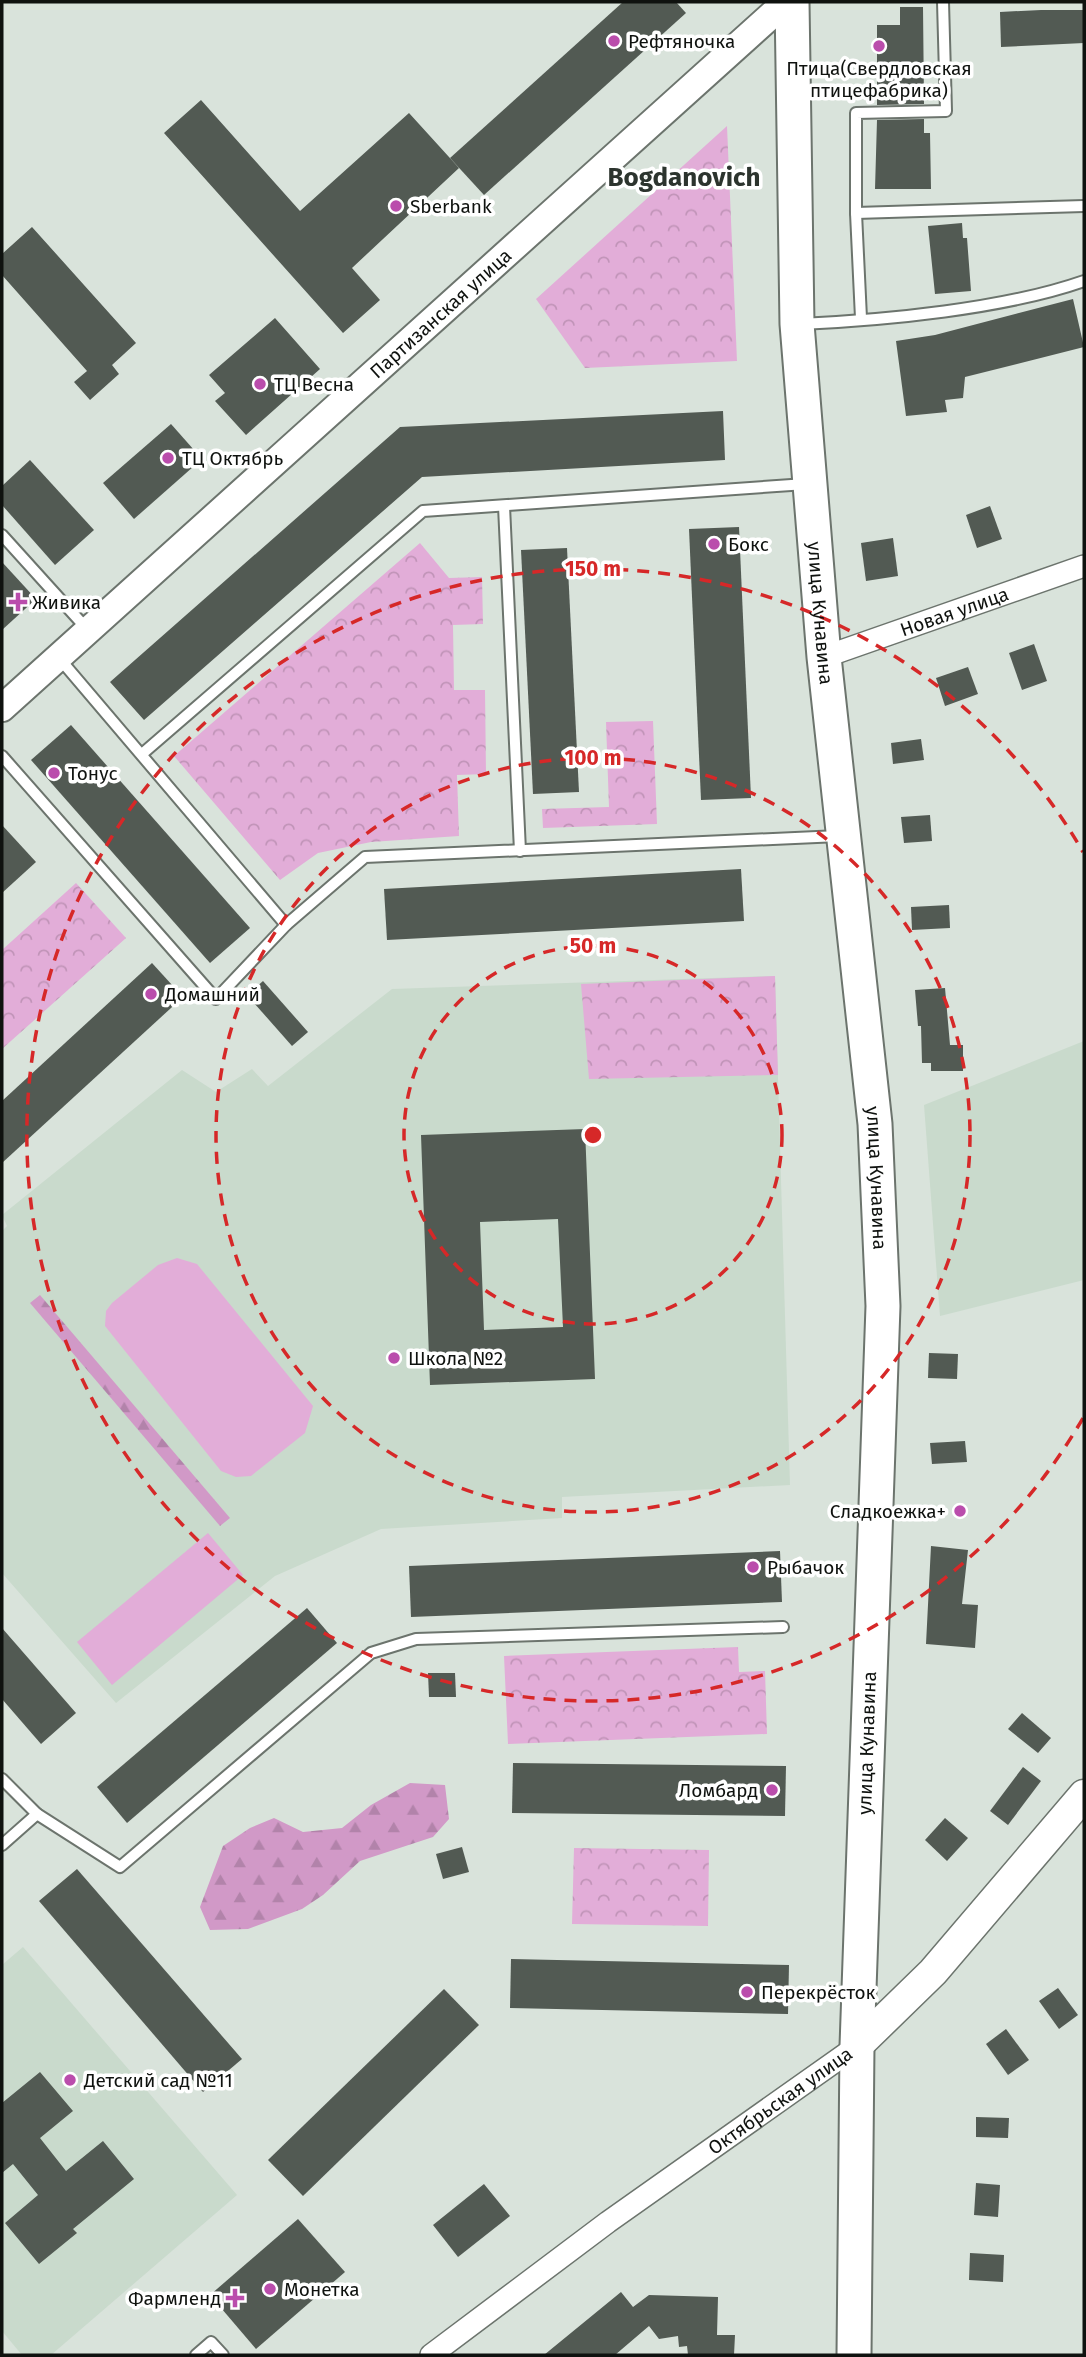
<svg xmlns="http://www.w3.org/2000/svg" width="1086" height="2357" font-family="'Fira Sans',sans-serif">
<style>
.built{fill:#c9dacc}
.forest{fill:url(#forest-firs)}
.park{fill:url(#park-crowns)}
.garden{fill:#e2add8}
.building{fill:#525a53;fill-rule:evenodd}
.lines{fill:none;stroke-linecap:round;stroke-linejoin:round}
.service-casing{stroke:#6c746d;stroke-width:14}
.minor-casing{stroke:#6c746d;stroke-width:24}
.tertiary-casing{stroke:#6c746d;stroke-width:30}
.secondary-casing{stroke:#6c746d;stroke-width:33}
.primary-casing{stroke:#6c746d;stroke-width:37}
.service{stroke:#fff;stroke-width:10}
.minor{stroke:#fff;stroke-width:21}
.tertiary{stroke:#fff;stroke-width:26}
.secondary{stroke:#fff;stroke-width:30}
.primary{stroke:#fff;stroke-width:33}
.ring{fill:none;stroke:#d62828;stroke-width:3.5;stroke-dasharray:12 9}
.poi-dot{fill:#ba4dac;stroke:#fff;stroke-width:2.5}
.labels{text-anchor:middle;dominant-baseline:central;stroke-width:7;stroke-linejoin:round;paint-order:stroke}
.poi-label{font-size:19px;fill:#0f120f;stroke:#fff;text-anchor:start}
.street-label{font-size:19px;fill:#0f120f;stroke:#fff}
.district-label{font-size:26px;font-weight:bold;fill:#2c342e;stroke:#fff}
.centre{fill:#d62828;stroke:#fff;stroke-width:3.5}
.ring-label{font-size:21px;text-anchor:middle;font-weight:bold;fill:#d62828;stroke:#fff;stroke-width:7;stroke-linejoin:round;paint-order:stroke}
</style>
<defs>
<pattern id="forest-firs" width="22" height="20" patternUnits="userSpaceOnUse" patternTransform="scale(1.75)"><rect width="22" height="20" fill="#d199c7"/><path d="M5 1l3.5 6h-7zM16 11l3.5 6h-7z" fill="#b283aa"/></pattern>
<pattern id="park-crowns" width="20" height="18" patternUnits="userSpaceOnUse" patternTransform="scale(1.75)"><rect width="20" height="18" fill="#e2add8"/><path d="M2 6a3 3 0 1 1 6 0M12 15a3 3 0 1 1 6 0" fill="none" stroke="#c194b8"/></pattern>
</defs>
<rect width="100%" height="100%" fill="#d9e3db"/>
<!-- built -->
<g class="built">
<polygon points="775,976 790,1485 562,1497 562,1518 381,1529 275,1576 116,1703 2,1573 2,1231 7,1226 2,1215 182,1070 216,1092 252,1069 268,1086 392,989"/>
<polygon points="1084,1041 1084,1280 940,1316 924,1105"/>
<polygon points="23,1947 237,2195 51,2355 22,2355 2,2331 2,1965"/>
</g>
<!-- forest -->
<g class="forest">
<polygon points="40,1295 230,1518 220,1526 30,1303"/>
<polygon points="410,1783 445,1785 449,1819 433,1837 360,1861 323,1895 302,1909 248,1929 210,1930 200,1907 223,1846 250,1828 274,1818 303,1832 342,1828 371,1805"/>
</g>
<!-- park -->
<g class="park">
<polygon points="727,126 737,361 585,368 536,299"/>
<polygon points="420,543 449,578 482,577 483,624 453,625 454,690 485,690 486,774 457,775 459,836 371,842 318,853 280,880 174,756"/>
<polygon points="653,721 657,824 543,828 542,809 609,807 606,722"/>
<polygon points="76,883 126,938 2,1049 2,950"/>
<polygon points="775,976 778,1075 589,1079 581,984"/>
<polygon points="738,1647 739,1672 765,1671 767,1734 508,1744 504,1656"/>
<polygon points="574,1848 709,1850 708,1926 572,1924"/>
</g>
<!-- garden -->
<g class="garden">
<polygon points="177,1258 197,1264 313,1406 305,1433 251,1476 236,1477 221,1471 105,1326 106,1311 112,1303 158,1265"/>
<polygon points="208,1533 243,1575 112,1685 77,1642"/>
</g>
<!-- building -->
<g class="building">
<polygon points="623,2 676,2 686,13 484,195 450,158"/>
<polygon points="900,7 923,7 924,104 877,105 877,25 900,25"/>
<polygon points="1041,10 1084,10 1084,43 1001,47 1000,12"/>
<polygon points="201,100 300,211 409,113 459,168 352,268 380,300 343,333 164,133"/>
<polygon points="924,119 924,133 930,133 931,189 875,189 877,120"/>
<polygon points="962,223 963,238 967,238 971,291 935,294 928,226"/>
<polygon points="32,227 136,343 112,365 119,374 90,400 74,382 87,371 2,275 2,254"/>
<polygon points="1073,299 1084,347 965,377 963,398 945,400 947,412 906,416 896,341 935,335"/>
<polygon points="275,318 320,369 246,435 215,401 225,393 209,375"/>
<polygon points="723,411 725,460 422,477 144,720 110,682 400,427"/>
<polygon points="171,424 202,459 134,519 103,483"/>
<polygon points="30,460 94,530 55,565 2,505 2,486"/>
<polygon points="990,506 1002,539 977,548 966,515"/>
<polygon points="739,527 751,798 701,800 689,529"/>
<polygon points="893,538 898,576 866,581 861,543"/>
<polygon points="567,548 579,792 533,794 521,550"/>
<polygon points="2,562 36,599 2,630"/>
<polygon points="1034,644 1047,681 1022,690 1009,653"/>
<polygon points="968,667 978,694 945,706 936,678"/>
<polygon points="71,725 250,928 210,963 31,760"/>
<polygon points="921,739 924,760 893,764 891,743"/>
<polygon points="930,815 932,841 904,843 901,817"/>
<polygon points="2,825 36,862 2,893"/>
<polygon points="741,869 744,921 387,940 384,889"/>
<polygon points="949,905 950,928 912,930 911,907"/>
<polygon points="152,963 183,997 2,1163 2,1101"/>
<polygon points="263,981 308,1032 292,1046 247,995"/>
<polygon points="945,988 950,1045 963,1045 963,1071 931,1071 931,1063 922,1063 921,1026 918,1026 915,990"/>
<path d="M585,1129L595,1379L430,1385L421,1135ZM558,1219L563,1327L484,1330L480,1222Z"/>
<polygon points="929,1353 958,1354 957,1379 928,1378"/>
<polygon points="965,1441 967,1462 932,1464 930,1443"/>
<polygon points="931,1546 968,1550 962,1604 978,1605 975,1648 926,1644"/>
<polygon points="780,1551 782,1602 411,1617 409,1566"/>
<polygon points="307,1608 337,1643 127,1823 97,1787"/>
<polygon points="2,1628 76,1713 41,1744 2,1699"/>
<polygon points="428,1673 455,1673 456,1697 429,1697"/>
<polygon points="1022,1713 1051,1738 1038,1753 1008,1729"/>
<polygon points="513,1763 786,1766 785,1816 512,1813"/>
<polygon points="1023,1767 1041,1781 1008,1825 990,1811"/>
<polygon points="945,1818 968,1838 947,1861 925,1840"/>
<polygon points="462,1847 469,1872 443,1879 436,1854"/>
<polygon points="77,1869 242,2059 203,2092 39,1901"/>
<polygon points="511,1959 789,1965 788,2014 510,2008"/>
<polygon points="1058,1988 1078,2015 1059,2029 1039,2001"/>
<polygon points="444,1989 479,2025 303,2196 268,2160"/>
<polygon points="1006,2029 1029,2060 1008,2075 986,2044"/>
<polygon points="40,2072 73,2111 40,2138 66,2171 103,2141 134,2179 73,2229 77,2233 39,2264 5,2223 38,2195 13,2164 2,2173 2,2103"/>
<polygon points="976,2117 1009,2118 1008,2138 976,2137"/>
<polygon points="976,2183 1000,2185 998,2217 974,2215"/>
<polygon points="484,2184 510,2216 458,2257 433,2225"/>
<polygon points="298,2219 345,2272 256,2349 210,2295"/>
<polygon points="970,2253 1004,2255 1003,2282 969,2280"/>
<polygon points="621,2292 633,2307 649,2295 718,2297 717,2335 735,2335 734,2355 688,2355 687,2346 679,2347 678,2336 659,2339 649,2326 615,2355 544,2355"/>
</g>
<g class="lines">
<!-- service casing -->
<g class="service-casing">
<g id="service">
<polyline points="856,213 1084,206"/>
<polyline points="861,318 856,213 856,113 946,111 943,2"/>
<path d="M801,324C886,320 1004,309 1084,281"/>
<polyline points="504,506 520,851"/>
<polyline points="2,535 87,629"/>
<polyline points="59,658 286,925"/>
<polyline points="142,754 423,511 806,484"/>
<polyline points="2,756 216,999 286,925 365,857 839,836"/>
<polyline points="2,1779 37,1814"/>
<polyline points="2,1845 37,1814 120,1867 371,1653 416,1639 783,1627"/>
<polyline points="196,2355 211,2342 223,2355"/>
</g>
</g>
<!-- minor casing -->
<g class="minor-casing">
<g id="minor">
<path id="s1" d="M824,657L1084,566"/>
<path id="s2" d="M431,2355L608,2222L857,2046"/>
</g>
</g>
<!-- tertiary casing -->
<g class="tertiary-casing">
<g id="tertiary">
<path id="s3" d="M2,708L786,2"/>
</g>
</g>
<!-- secondary casing -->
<g class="secondary-casing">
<polyline id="secondary" points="857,2046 933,1972 1084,1795"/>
</g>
<!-- primary casing -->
<g class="primary-casing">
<g id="primary">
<path id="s4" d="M792,2L797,324L824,657L875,1124L883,1306L857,2046L854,2355"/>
</g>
</g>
<!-- service -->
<use href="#service" class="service"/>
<!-- minor -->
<use href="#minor" class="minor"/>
<!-- tertiary -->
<use href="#tertiary" class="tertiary"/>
<!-- secondary -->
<use href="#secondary" class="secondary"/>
<!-- primary -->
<use href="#primary" class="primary"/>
</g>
<!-- distance rings -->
<g class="ring">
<circle cx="593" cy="1135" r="189"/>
<circle cx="593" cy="1135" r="377"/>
<path d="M1083 1418A566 566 0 1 1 1083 852"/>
</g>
<!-- markers -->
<g class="poi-dot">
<circle cx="614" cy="41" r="7"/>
<circle cx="879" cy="46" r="7"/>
<circle cx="396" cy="206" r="7"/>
<circle cx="260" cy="384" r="7"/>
<circle cx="168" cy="458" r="7"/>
<circle cx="714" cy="544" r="7"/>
<path d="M14.5 591.5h7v7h7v7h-7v7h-7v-7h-7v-7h7z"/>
<circle cx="54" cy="773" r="7"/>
<circle cx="151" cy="994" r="7"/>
<circle cx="394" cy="1358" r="7"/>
<circle cx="960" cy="1511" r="7"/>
<circle cx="753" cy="1567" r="7"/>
<circle cx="772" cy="1790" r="7"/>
<circle cx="747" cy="1992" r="7"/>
<circle cx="70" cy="2080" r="7"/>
<circle cx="270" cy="2289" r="7"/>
<path d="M231.5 2287.5h7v7h7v7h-7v7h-7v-7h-7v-7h7z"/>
</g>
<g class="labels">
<!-- poi labels -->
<g class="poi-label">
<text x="628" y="41">Рефтяночка</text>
<text x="879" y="68" text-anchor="middle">Птица(Свердловская<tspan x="879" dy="22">птицефабрика)</tspan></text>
<text x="410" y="206">Sberbank</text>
<text x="274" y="384">ТЦ Весна</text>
<text x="182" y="458">ТЦ Октябрь</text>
<text x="728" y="544">Бокс</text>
<text x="32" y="602">Живика</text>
<text x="68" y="773">Тонус</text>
<text x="165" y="994">Домашний</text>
<text x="408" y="1358">Школа №2</text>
<text x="946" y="1511" text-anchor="end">Сладкоежка+</text>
<text x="767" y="1567">Рыбачок</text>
<text x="758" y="1790" text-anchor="end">Ломбард</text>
<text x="761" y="1992">Перекрёсток</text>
<text x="84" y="2080">Детский сад №11</text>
<text x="284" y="2289">Монетка</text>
<text x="221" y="2298" text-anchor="end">Фармленд</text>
</g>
<!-- street labels -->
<g class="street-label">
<text stroke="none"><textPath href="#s3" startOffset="590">Партизанская улица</textPath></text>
<text stroke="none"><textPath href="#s1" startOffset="138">Новая улица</textPath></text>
<text stroke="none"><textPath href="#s4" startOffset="612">улица Кунавина</textPath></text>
<text stroke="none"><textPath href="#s4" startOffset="1180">улица Кунавина</textPath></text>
<text transform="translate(867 1743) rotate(-88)">улица Кунавина</text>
<text stroke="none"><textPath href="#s2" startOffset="432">Октябрьская улица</textPath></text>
</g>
<!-- district labels -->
<g class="district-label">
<text x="684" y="177">Bogdanovich</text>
</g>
</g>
<circle cx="593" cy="1135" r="10" class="centre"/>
<g class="ring-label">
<text x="593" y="576">150 m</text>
<text x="593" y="765">100 m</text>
<text x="593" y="953">50 m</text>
</g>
<!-- border -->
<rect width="1086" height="2357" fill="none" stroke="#0f120f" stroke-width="7"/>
</svg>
